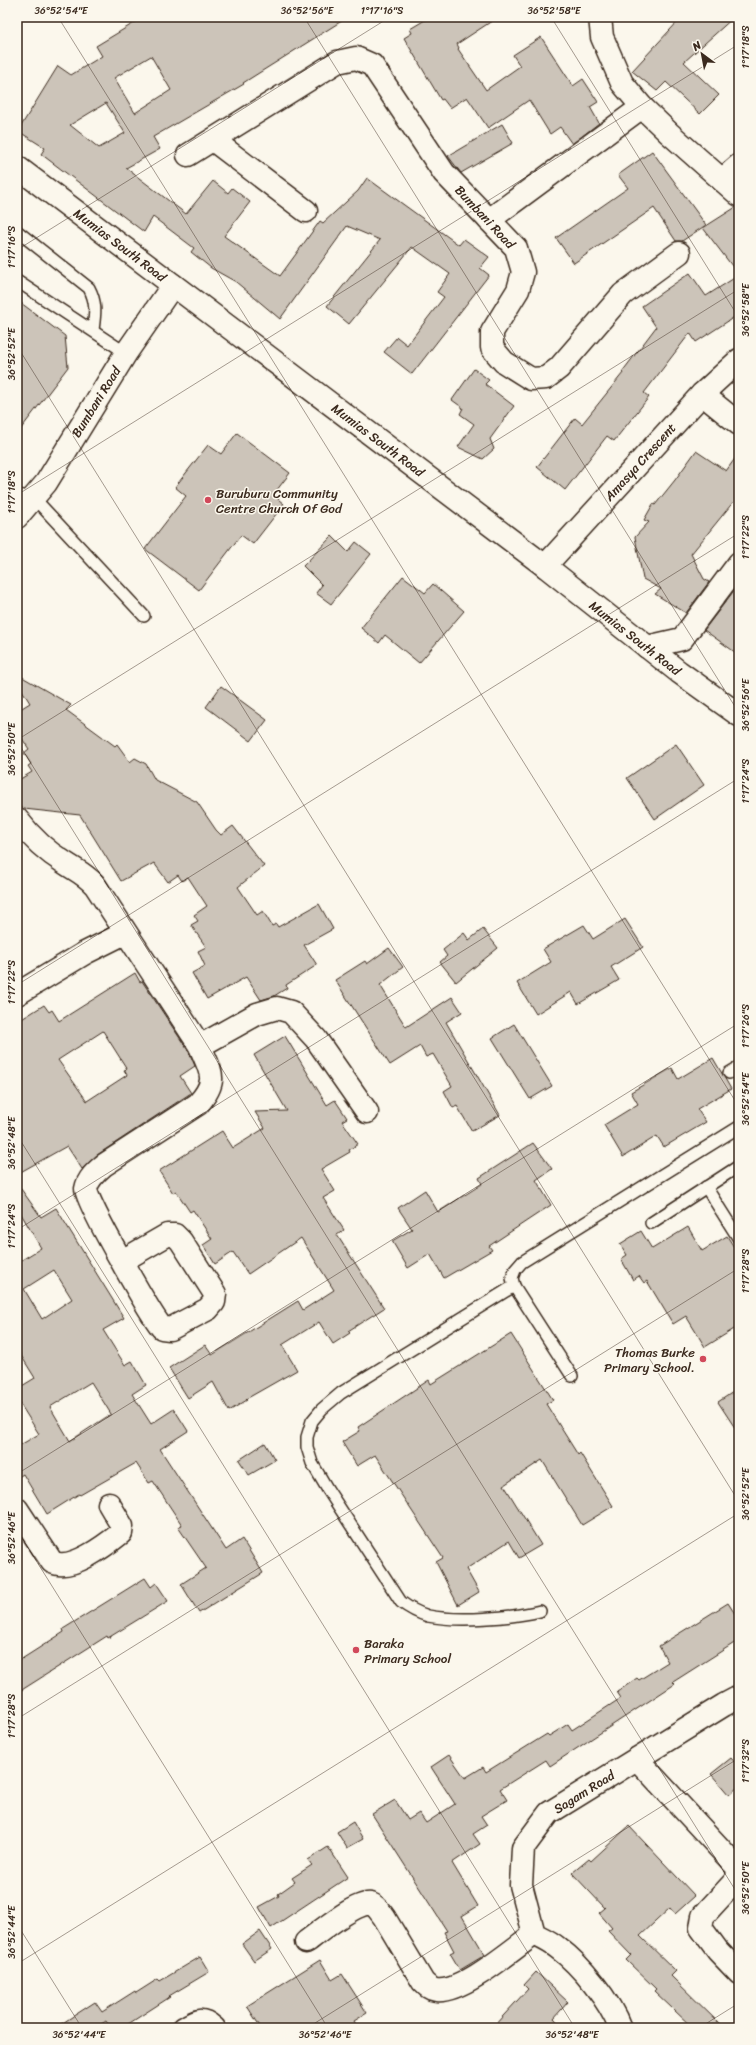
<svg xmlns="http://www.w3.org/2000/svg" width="756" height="2045" font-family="Sriracha,sans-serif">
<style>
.building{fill:#ccc4b9;stroke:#3b2a1e;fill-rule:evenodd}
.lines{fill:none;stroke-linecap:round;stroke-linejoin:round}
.lane-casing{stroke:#3b2a1e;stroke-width:14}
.street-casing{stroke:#3b2a1e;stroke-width:25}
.secondary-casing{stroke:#3b2a1e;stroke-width:25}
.lane{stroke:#fbf7ec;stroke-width:11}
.street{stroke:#fbf7ec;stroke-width:22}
.secondary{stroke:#fbf7ec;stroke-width:22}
.ticks{fill:none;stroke:#3b2a1e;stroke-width:1;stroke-opacity:0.45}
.poi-dot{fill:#d1495b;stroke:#fbf7ec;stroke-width:1.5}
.labels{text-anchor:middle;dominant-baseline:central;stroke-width:3;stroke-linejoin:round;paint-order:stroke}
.street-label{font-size:13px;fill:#3b2a1e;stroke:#fbf7ec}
.poi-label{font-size:13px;fill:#3b2a1e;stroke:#fbf7ec;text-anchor:start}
.neatline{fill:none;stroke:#3b2a1e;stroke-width:1.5}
.ticks-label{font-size:10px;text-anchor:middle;fill:#3b2a1e}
</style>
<rect width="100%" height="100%" fill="#fbf7ec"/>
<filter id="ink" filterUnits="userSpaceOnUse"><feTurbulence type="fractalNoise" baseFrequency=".025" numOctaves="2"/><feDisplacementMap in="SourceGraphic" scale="8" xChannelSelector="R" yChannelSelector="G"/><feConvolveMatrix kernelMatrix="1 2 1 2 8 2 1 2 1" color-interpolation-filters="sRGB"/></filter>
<g filter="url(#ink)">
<!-- building -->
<g class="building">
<path d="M144,17H348L243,83L244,84L153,137L160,149L126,168L186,214L213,181L228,193L232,188L250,202L224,236L280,276L320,221L323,223L358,191L367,178L459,245L464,239L489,257L480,268L489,275L412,374L384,352L397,337L407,345L444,297L437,292L450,274L412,247L349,324L327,306L380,240L347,226L280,319L236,282L211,268L191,252L194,248L153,217L144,232L41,154L45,148L18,131L58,66L71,75L102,56L96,46ZM151,56L171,90L135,113L114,78ZM106,103L125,133L99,148L70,125Z"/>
<polygon points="430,17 498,17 457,44 459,48 458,49 486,90 520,66 513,55 541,37 573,86 583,79 598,102 590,107 599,123 572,144 560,127 550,134 529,100 488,128 467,97 450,108 443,99 441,100 404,38 412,33 410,29"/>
<polygon points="682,17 734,17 684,62 719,95 700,114 666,82 657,91 632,71"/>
<polygon points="502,124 513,143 461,173 448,156"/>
<polygon points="652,151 706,225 682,241 676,241 654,208 574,263 556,238 628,188 618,175"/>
<polygon points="736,207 739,207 739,275 703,228"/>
<polygon points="690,273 706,296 739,275 739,314 696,342 690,333 644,393 649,397 614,441 607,436 565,490 537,467 575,418 582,424 623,373 622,372 656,327 642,306"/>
<polygon points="17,300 65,336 68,367 17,434"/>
<polygon points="474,369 489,380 485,384 514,406 490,439 494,449 483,459 458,447 474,424 460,414 463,408 452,400"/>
<polygon points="237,433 290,473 273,495 284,504 253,544 241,535 199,590 145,549 186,496 175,487 208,445 221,454"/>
<polygon points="696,451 726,471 739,453 739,495 691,554 704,579 709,582 686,613 655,594 661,589 643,579 635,537 649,522 644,520 653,504 655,505 675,480"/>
<polygon points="332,536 348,552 356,542 371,554 331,604 316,593 322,585 303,566"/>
<polygon points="403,576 425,593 433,584 464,611 419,663 385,635 379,643 361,628"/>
<polygon points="739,584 739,655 704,630"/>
<polygon points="17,674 71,705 66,710 115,746 117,744 130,762 135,758 146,764 155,780 197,802 216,830 221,835 233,826 264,866 238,887 257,915 263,911 272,926 276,924 278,927 319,904 333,929 304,945 317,965 286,985 287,988 274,996 261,1000 246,977 207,999 192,973 205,966 198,951 206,947 191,925 198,921 194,915 207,906 188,877 182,881 178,875 168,882 154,863 121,881 80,815 24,809 17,807 17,781 32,772 28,766 31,764 24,753 29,749 17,731 17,711 30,703 17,682"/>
<polygon points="221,686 267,720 251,741 206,707"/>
<polygon points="676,744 704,785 655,819 627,778"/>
<polygon points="625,919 643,947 611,967 619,980 578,1004 571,992 536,1014 517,983 551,962 543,949 584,925 593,939"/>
<polygon points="483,929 498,948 456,982 440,962 447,956 443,950 464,933 469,940"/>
<polygon points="389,948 403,967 380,985 406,1027 452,997 462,1012 446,1022 500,1115 472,1131 457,1106 453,1108 444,1091 452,1086 433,1054 426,1057 420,1046 390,1065 335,980 365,961 367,964"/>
<path d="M135,973L140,982L142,981L189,1052L195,1066L180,1076L191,1093L97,1155L82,1169L67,1146L17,1174V1022L44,1005L49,1012L52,1010L59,1021ZM103,1031L127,1069L124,1070L127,1075L87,1101L58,1060Z"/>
<polygon points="514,1024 552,1086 530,1099 492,1038"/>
<polygon points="285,1036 327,1105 335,1100 347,1118 342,1121 358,1144 349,1150 350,1152 321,1169 335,1191 323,1198 344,1230 337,1235 384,1308 348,1331 350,1333 333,1344 319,1322 282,1345 297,1370 246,1399 247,1400 229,1411 213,1382 188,1398 169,1368 205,1345 212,1355 298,1301 303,1310 334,1290 301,1238 248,1274 233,1252 215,1264 203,1245 212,1239 193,1210 190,1212 176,1191 173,1193 159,1171 222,1131 233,1148 265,1128 255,1112 287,1111 254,1055"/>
<polygon points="713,1058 731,1089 697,1109 706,1122 664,1147 657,1136 623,1157 604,1125 638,1104 631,1092 672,1068 678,1079"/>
<polygon points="533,1143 552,1169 536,1180 551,1205 489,1246 492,1250 444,1278 430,1254 408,1268 392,1241 412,1229 398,1208 425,1190 438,1212 482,1184 479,1178"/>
<path d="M21,1189L41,1217L56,1208L124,1318L103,1330L125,1365L132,1361L146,1385L132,1394L151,1424L174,1409L188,1431L160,1449L226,1550L242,1539L263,1573L199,1613L181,1584L206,1568L178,1527L182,1525L153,1481L149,1483L136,1463L80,1495L79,1494L47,1514L23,1474L17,1478V1447L39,1434L17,1399V1389L35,1378L17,1349V1263L41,1248L17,1207V1192ZM54,1270L72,1299L42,1319L24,1289ZM91,1382L111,1414L70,1441L50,1407Z"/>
<polygon points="688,1227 702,1251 727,1236 739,1255 739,1326 705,1347 686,1316 673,1324 647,1281 644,1283 639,1276 633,1280 621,1259 627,1255 620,1244 641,1231 652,1249"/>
<polygon points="511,1334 553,1400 546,1404 578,1455 580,1453 613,1506 582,1525 542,1460 504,1485 541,1545 519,1558 509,1541 466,1569 479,1592 458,1605 436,1562 443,1558 375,1455 357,1466 342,1442 360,1431 358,1427 429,1380 431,1384"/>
<polygon points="739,1388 739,1434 718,1402"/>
<polygon points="265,1443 275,1460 249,1475 239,1460"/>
<polygon points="145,1578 151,1587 156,1583 168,1601 108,1638 107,1636 17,1693 17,1662 64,1632 63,1629"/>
<polygon points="728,1603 739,1620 739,1640 673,1682 675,1684 550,1766 546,1760 500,1789 507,1800 481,1816 487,1825 473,1834 480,1844 452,1863 478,1906 462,1916 485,1955 460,1970 450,1953 454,1951 444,1932 447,1931 372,1814 395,1800 408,1820 419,1813 426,1823 455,1804 431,1767 449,1755 465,1778 483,1767 486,1772 547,1734 549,1736 568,1724 572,1730 621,1698 617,1692 637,1678 639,1680 668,1662 659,1646"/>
<polygon points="731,1758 739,1767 739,1786 729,1795 711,1774"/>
<polygon points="353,1822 363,1839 347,1848 337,1832"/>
<polygon points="629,1826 695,1896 675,1914 670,1908 640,1936 676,1971 671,1976 724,2028 693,2028 654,1991 656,1989 626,1960 631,1955 608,1931 612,1928 599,1913 605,1908 572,1873 589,1859 591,1861"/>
<polygon points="328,1847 348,1877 271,1928 259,1907 279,1896 278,1894 295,1882 292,1878 312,1865 308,1860"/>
<polygon points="260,1931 272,1949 254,1961 242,1944"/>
<polygon points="200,1957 209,1972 169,1996 170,1997 122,2028 111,2028 106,2021 95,2028 55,2028 95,2002 102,2012 135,1991 136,1993 158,1979 160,1981"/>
<polygon points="320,1960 332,1980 342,1974 367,2013 354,2021 358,2028 261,2028 247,2006"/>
<polygon points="536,1972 568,2002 554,2018 563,2028 492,2028 528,1989 524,1985"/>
</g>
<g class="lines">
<!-- lane casing -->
<g class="lane-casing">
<g id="lane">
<path d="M17,231L89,288C97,303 95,314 93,330"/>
<polyline points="17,281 126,353"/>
<polyline points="17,495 34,498 144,616"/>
<polyline points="729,1073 739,1067"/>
<polyline points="706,1187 739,1239"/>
<polyline points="651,1223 739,1166"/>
<path d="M514,1286L341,1393L322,1409L312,1421L307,1437V1447L312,1463L328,1490L401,1602C409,1608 418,1613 428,1616C458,1622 511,1618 540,1611"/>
<polyline points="572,1376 514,1286 512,1278 515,1270 522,1262 739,1127"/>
</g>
</g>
<!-- street casing -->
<g class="street-casing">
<g id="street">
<polyline points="600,17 602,37 622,83 642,107 669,133 739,195"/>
<polyline points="213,140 306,211"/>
<polyline points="188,155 337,62 356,58 372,65 444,173 516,248 523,272 518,290 492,332 492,348 504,362 531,379 546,378 559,368 623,294 679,253"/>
<polyline points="722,180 739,165"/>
<polyline points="489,220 642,107"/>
<polyline points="702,394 739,424"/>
<polyline points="17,517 46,483 126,353 173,285"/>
<polyline points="545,566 702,394 739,360"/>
<polyline points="647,647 682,639 739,563"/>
<path d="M17,819C30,836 47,852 65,863C77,871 85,874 95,885L200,1046C211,1073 219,1080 198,1104L104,1165C97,1171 88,1178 86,1189C85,1200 151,1315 162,1328L170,1329L208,1309L214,1302L215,1294L181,1241L175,1235H167L122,1261"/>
<polyline points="17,994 85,953 125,933"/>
<polyline points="200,1046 257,1014 277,1008 291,1012 316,1039 367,1112"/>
<path d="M17,1509L52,1562C71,1572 106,1545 121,1533L122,1526L109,1504"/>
<polyline points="637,1759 738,1868 737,1879 703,1916 701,1928 718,1951 739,1973"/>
<path d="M306,1942C317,1934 358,1900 371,1904C377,1906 380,1912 384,1917L423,1982C427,1986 430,1989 436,1990C461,1994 513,1949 534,1934"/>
<path d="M184,2028C197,2020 202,2017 214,2028"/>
<path d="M620,2028C610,2001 581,1965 558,1948C551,1942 542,1938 534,1934L521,1885L523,1848L549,1813L724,1705L739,1697"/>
</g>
</g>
<!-- secondary casing -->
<g class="secondary-casing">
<polyline id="secondary" points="17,167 545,566 679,672 739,715"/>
</g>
<!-- lane -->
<use href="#lane" class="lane"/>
<!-- street -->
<use href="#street" class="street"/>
<!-- secondary -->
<use href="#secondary" class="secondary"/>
</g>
</g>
<!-- ticks -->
<path class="ticks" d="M58,17L739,1107M304,17L739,713M551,17L739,318M17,250L390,17M17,346L739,1502M17,495L739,44M17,740L739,289M17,741L739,1896M17,985L739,533M17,1135L575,2028M17,1230L739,778M17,1474L739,1023M17,1530L328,2028M17,1719L739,1268M17,1924L82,2028M17,1964L739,1513M307,2028L739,1758M699,2028L739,2003"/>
<!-- markers -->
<g class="poi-dot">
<circle cx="208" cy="500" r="4"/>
<circle cx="703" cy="1359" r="4"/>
<circle cx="356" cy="1650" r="4"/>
</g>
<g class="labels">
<!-- street labels -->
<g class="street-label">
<text transform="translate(485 217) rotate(47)">Bumbani Road</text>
<text transform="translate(120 245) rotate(37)">Mumias South Road</text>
<text transform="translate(96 402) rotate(-58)">Bumbani Road</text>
<text transform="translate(378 440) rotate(37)">Mumias South Road</text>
<text transform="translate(640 462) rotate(-48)">Amasya Crescent</text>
<text transform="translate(635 638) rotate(38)">Mumias South Road</text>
<text transform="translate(584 1792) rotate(-32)">Sagam Road</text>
</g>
<!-- poi labels -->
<g class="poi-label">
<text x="216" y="493">Buruburu Community<tspan x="216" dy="15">Centre Church Of God</tspan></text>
<text x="695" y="1352" text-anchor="end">Thomas Burke<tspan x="695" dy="15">Primary School.</tspan></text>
<text x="364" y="1643">Baraka<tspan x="364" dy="15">Primary School</tspan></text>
</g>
</g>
<!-- margin -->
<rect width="756" height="2045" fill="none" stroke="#fbf7ec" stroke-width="44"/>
<!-- north arrow -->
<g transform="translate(702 54) rotate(328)" stroke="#fbf7ec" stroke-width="3" paint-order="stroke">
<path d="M0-3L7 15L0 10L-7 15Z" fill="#3b2a1e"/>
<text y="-6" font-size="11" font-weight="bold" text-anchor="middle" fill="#3b2a1e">N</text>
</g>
<rect x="22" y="22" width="712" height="2001" class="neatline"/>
<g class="ticks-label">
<text x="61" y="14">36°52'54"E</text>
<text x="307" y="14">36°52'56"E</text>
<text x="382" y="14">1°17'16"S</text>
<text x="554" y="14">36°52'58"E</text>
<text transform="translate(745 47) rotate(-90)" y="4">1°17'18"S</text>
<text transform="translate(11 247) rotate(-90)" y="4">1°17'16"S</text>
<text transform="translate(745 310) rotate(-90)" y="4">36°52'58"E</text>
<text transform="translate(11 354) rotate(-90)" y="4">36°52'52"E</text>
<text transform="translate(11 492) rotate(-90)" y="4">1°17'18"S</text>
<text transform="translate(745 537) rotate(-90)" y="4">1°17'22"S</text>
<text transform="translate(745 705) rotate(-90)" y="4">36°52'56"E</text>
<text transform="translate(11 749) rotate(-90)" y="4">36°52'50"E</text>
<text transform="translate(745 781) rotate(-90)" y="4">1°17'24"S</text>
<text transform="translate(11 982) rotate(-90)" y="4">1°17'22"S</text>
<text transform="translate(745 1026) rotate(-90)" y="4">1°17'26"S</text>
<text transform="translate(745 1099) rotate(-90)" y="4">36°52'54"E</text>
<text transform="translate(11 1143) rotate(-90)" y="4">36°52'48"E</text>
<text transform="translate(11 1226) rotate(-90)" y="4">1°17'24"S</text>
<text transform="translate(745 1271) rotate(-90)" y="4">1°17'28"S</text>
<text transform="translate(745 1494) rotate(-90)" y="4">36°52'52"E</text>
<text transform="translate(11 1538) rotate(-90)" y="4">36°52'46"E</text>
<text transform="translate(11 1716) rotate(-90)" y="4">1°17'28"S</text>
<text transform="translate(745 1761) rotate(-90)" y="4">1°17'32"S</text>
<text transform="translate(745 1888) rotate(-90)" y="4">36°52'50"E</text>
<text transform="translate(11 1932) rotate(-90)" y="4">36°52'44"E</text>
<text x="79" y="2038">36°52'44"E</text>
<text x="325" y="2038">36°52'46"E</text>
<text x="572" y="2038">36°52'48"E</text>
</g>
</svg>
